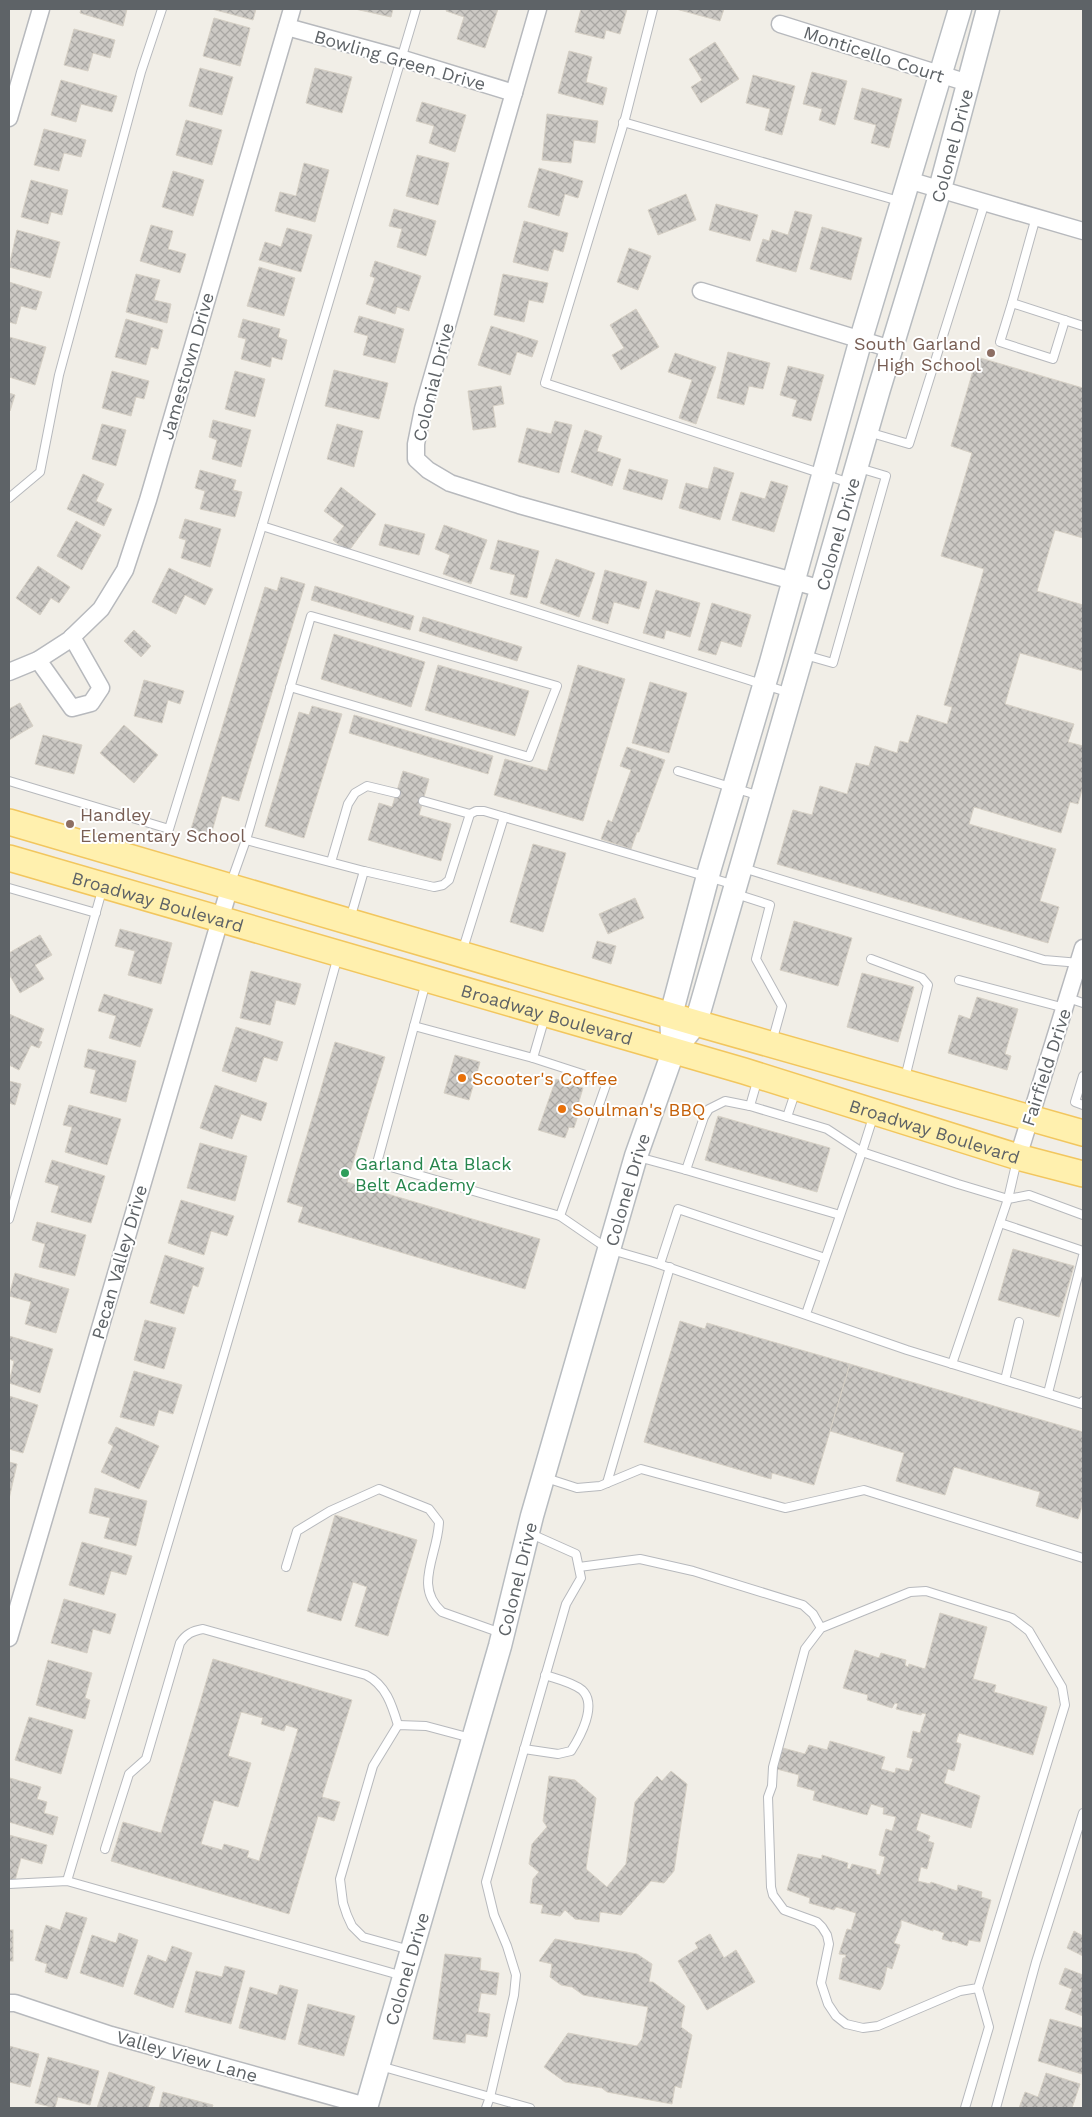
<svg xmlns="http://www.w3.org/2000/svg" width="1092" height="2117" font-family="'Work Sans',sans-serif">
<style>
.building{fill:url(#building-cross-hatch);stroke:#d6d0c5;fill-rule:evenodd}
.lines{fill:none;stroke-linecap:round;stroke-linejoin:round}
.lane-casing{stroke:#b7b9bd;stroke-width:10}
.street-casing{stroke:#b7b9bd;stroke-width:19}
.secondary-casing{stroke:#b8bcc0;stroke-width:25}
.primary-casing{stroke:#f2c65e;stroke-width:28}
.lane{stroke:#fff;stroke-width:8}
.street{stroke:#fff;stroke-width:16}
.secondary{stroke:#fff;stroke-width:22}
.primary{stroke:#fff0ae;stroke-width:25}
.education-dot{fill:#8d6e63;stroke:#fff;stroke-width:2}
.food-dot{fill:#e8710a;stroke:#fff;stroke-width:2}
.leisure-dot{fill:#2e9e5b;stroke:#fff;stroke-width:2}
.labels{text-anchor:middle;dominant-baseline:central;stroke-width:4;stroke-linejoin:round;paint-order:stroke}
.street-label{font-size:18px;fill:#5e6367;stroke:#fff}
.education-label{font-size:18px;fill:#785e54;stroke:#fff;text-anchor:end}
.food-label{font-size:18px;fill:#c56008;stroke:#fff;text-anchor:start}
.leisure-label{font-size:18px;fill:#27864d;stroke:#fff;text-anchor:start}
</style>
<defs>
<pattern id="building-cross-hatch" width="8" height="8" patternUnits="userSpaceOnUse" patternTransform="scale(1.25)"><rect width="8" height="8" fill="#ccc9c4"/><path d="M0 0l8 8M0 8l8-8" fill="none" stroke="#a9a7a3"/></pattern>
</defs>
<rect width="100%" height="100%" fill="#f1eee7"/>
<!-- building -->
<g class="building">
<polygon points="81,9 127,9 123,26 80,13"/>
<polygon points="212,9 256,9 253,20"/>
<polygon points="355,9 393,9 391,17"/>
<polygon points="447,9 498,9 485,48 457,39 464,17 446,11"/>
<polygon points="581,9 627,9 620,34 606,30 604,39 575,32"/>
<polygon points="676,9 724,9 720,21"/>
<polygon points="214,18 250,28 240,66 203,56"/>
<polygon points="74,29 115,40 110,58 93,53 88,71 64,65"/>
<polygon points="715,42 739,79 701,103 691,87 702,80 689,59"/>
<polygon points="569,51 592,57 586,82 607,88 603,105 558,93"/>
<polygon points="200,68 233,77 222,115 189,106"/>
<polygon points="315,68 352,77 342,113 306,103"/>
<polygon points="812,72 847,81 835,125 819,120 822,109 803,104"/>
<polygon points="753,75 795,86 782,135 765,130 770,109 746,103"/>
<polygon points="61,80 117,96 112,112 81,104 76,122 51,115"/>
<polygon points="862,88 902,99 889,148 871,143 876,125 854,119"/>
<polygon points="422,102 466,115 455,152 429,143 434,126 416,121"/>
<polygon points="547,114 598,121 595,143 574,140 571,163 542,160"/>
<polygon points="186,120 222,130 212,165 176,155"/>
<polygon points="44,129 86,140 81,157 64,153 59,171 34,165"/>
<polygon points="417,155 449,163 438,205 406,196"/>
<polygon points="304,163 329,170 315,222 275,211 280,192 296,196"/>
<polygon points="539,168 583,181 578,198 565,194 559,216 528,207"/>
<polygon points="173,171 204,180 193,216 162,207"/>
<polygon points="31,180 68,190 62,215 51,212 48,224 21,217"/>
<polygon points="686,194 696,220 658,235 648,210"/>
<polygon points="716,204 758,215 750,241 709,230"/>
<polygon points="394,209 436,221 426,256 397,247 402,229 389,226"/>
<polygon points="795,211 812,215 796,272 756,261 763,239 769,241 772,230 788,235"/>
<polygon points="524,221 568,233 563,252 554,249 548,271 513,262"/>
<polygon points="151,225 173,231 168,249 186,254 180,273 140,261"/>
<polygon points="822,227 862,238 851,280 810,269"/>
<polygon points="287,228 312,235 301,272 259,260 265,242 281,247"/>
<polygon points="17,230 60,242 50,278 9,267"/>
<polygon points="629,248 651,256 638,290 617,282"/>
<polygon points="375,261 421,276 409,311 397,307 395,314 366,304 375,278 370,276"/>
<polygon points="259,267 295,278 284,316 247,306"/>
<polygon points="136,274 160,280 154,300 171,304 167,323 126,312"/>
<polygon points="503,274 548,283 543,303 529,300 524,322 494,315"/>
<polygon points="9,282 42,292 36,310 21,306 16,324 9,322"/>
<polygon points="636,309 659,347 621,370 612,355 624,348 610,325"/>
<polygon points="359,316 404,329 395,363 363,355 368,336 354,332"/>
<polygon points="126,319 163,330 158,349 151,347 146,365 115,357"/>
<polygon points="243,319 280,329 278,337 287,340 282,360 272,357 270,367 241,359 246,339 238,337"/>
<polygon points="491,326 538,341 532,357 517,352 510,375 478,365"/>
<polygon points="9,337 46,347 35,385 9,377"/>
<polygon points="728,352 770,363 763,389 749,386 744,405 717,398"/>
<polygon points="675,353 716,367 696,424 679,418 692,380 668,372"/>
<polygon points="977,357 1083,388 1083,538 1055,530 1037,591 1083,605 1083,671 1020,653 1005,704 1074,724 1068,742 1083,746 1083,786 1078,804 1070,802 1061,833 974,807 969,824 1056,849 1040,901 1059,907 1048,943 777,864 793,810 812,815 820,786 847,794 856,763 869,766 875,746 897,753 900,741 908,743 917,715 947,724 952,707 944,705 984,569 941,556 972,453 951,446"/>
<polygon points="788,366 824,375 811,421 792,416 797,400 780,395"/>
<polygon points="334,370 388,383 379,419 325,406"/>
<polygon points="112,371 149,381 144,399 136,397 131,416 102,408"/>
<polygon points="235,371 265,379 255,417 225,409"/>
<polygon points="501,386 504,404 493,406 496,427 473,430 468,391"/>
<polygon points="9,393 15,395 10,411 9,411"/>
<polygon points="213,420 251,430 241,467 212,459 217,440 209,437"/>
<polygon points="555,421 572,425 559,473 518,462 527,428 551,434"/>
<polygon points="102,424 126,430 116,466 92,459"/>
<polygon points="337,424 363,431 354,467 327,459"/>
<polygon points="585,430 602,436 597,451 621,459 612,486 571,472"/>
<polygon points="714,467 734,473 720,520 679,508 686,483 708,489"/>
<polygon points="629,469 668,480 662,500 623,489"/>
<polygon points="200,470 236,480 233,490 242,492 235,517 200,509 205,491 195,488"/>
<polygon points="83,474 104,484 96,501 112,509 104,526 67,509"/>
<polygon points="771,481 788,486 774,532 732,520 741,492 765,499"/>
<polygon points="341,487 376,514 348,552 333,540 344,526 324,511"/>
<polygon points="185,519 221,529 210,567 181,558 186,540 179,538"/>
<polygon points="76,521 101,535 82,570 57,556"/>
<polygon points="385,524 425,534 419,555 379,545"/>
<polygon points="444,525 487,540 471,584 443,574 450,555 435,549"/>
<polygon points="498,540 539,551 527,598 510,594 515,575 490,569"/>
<polygon points="556,559 595,573 579,617 540,603"/>
<polygon points="38,566 70,587 59,603 51,598 40,615 16,598"/>
<polygon points="169,568 213,589 205,605 185,595 176,614 152,602"/>
<polygon points="605,570 647,582 639,609 614,602 608,624 592,619"/>
<polygon points="281,577 305,584 239,801 222,796 211,835 191,829 265,587 277,591"/>
<polygon points="315,586 414,616 410,630 311,600"/>
<polygon points="656,590 700,603 690,637 666,630 664,639 643,633"/>
<polygon points="712,603 751,615 741,647 721,641 716,655 698,650"/>
<polygon points="423,617 522,647 517,661 419,631"/>
<polygon points="134,630 151,646 141,657 124,641"/>
<polygon points="334,634 425,662 411,707 321,679"/>
<polygon points="438,665 529,691 515,736 425,710"/>
<polygon points="578,665 625,679 583,821 494,795 505,759 547,771"/>
<polygon points="144,680 184,691 180,704 168,700 162,723 134,716"/>
<polygon points="650,682 687,693 669,753 632,743"/>
<polygon points="20,703 33,726 9,740 9,709"/>
<polygon points="312,706 342,714 304,838 265,826 299,712 309,715"/>
<polygon points="354,715 493,756 488,774 349,733"/>
<polygon points="124,725 158,755 134,783 100,753"/>
<polygon points="43,735 82,745 74,774 35,764"/>
<polygon points="627,747 665,760 639,832 637,832 631,849 601,839 608,820 612,822 631,770 620,766"/>
<polygon points="403,771 429,779 419,815 451,824 441,861 368,840 379,803 392,807"/>
<polygon points="533,844 566,853 543,932 510,922"/>
<polygon points="635,898 644,918 608,934 599,914"/>
<polygon points="794,921 852,938 838,986 780,970"/>
<polygon points="120,929 172,943 161,984 128,975 135,951 115,946"/>
<polygon points="40,935 52,955 35,965 44,979 20,993 9,974 9,953"/>
<polygon points="597,941 616,946 611,964 592,958"/>
<polygon points="251,971 301,984 295,1005 276,1000 270,1025 240,1018"/>
<polygon points="862,973 914,987 898,1042 847,1027"/>
<polygon points="104,994 153,1009 140,1047 109,1038 116,1016 98,1011"/>
<polygon points="977,997 1018,1009 1005,1054 1011,1056 1007,1070 948,1053 959,1015 970,1019"/>
<polygon points="9,1014 44,1029 39,1041 42,1042 39,1048 31,1045 19,1070 9,1065"/>
<polygon points="236,1027 283,1042 277,1061 264,1057 256,1082 222,1071"/>
<polygon points="335,1042 385,1057 347,1182 540,1239 525,1289 298,1222 303,1207 287,1202"/>
<polygon points="88,1049 136,1061 126,1102 90,1093 96,1070 84,1067"/>
<polygon points="455,1055 480,1062 469,1100 444,1093"/>
<polygon points="556,1079 583,1088 577,1108 580,1109 574,1128 569,1127 565,1138 538,1130"/>
<polygon points="9,1081 21,1084 15,1105 9,1103"/>
<polygon points="215,1085 267,1103 261,1121 241,1114 232,1139 200,1128"/>
<polygon points="69,1105 121,1119 107,1165 65,1152 72,1127 63,1125"/>
<polygon points="718,1116 830,1148 817,1192 705,1160"/>
<polygon points="200,1143 247,1156 235,1201 187,1188"/>
<polygon points="52,1160 105,1176 91,1223 51,1212 59,1186 45,1182"/>
<polygon points="181,1200 234,1216 227,1236 211,1231 204,1255 168,1243"/>
<polygon points="37,1222 86,1235 75,1276 39,1267 45,1244 32,1240"/>
<polygon points="1013,1249 1074,1266 1059,1317 998,1300"/>
<polygon points="165,1255 204,1268 198,1287 193,1285 184,1314 150,1303"/>
<polygon points="15,1273 69,1289 56,1333 25,1324 31,1302 9,1296"/>
<polygon points="145,1320 176,1328 164,1369 134,1360"/>
<polygon points="680,1321 705,1329 707,1323 850,1364 814,1485 772,1473 771,1479 644,1442"/>
<polygon points="9,1336 53,1349 40,1393 9,1383 14,1361 9,1359"/>
<polygon points="850,1364 1083,1432 1083,1503 1078,1519 1036,1506 1040,1492 954,1467 945,1495 896,1481 904,1453 830,1431"/>
<polygon points="134,1371 182,1385 173,1414 159,1410 154,1426 120,1417"/>
<polygon points="9,1396 38,1405 23,1453 9,1449"/>
<polygon points="116,1427 159,1446 139,1489 101,1472 113,1446 108,1443"/>
<polygon points="9,1462 17,1464 9,1499"/>
<polygon points="95,1488 147,1501 136,1546 104,1538 110,1518 89,1513"/>
<polygon points="335,1515 417,1540 388,1636 355,1626 367,1587 353,1582 341,1621 307,1611"/>
<polygon points="82,1542 132,1556 126,1575 111,1571 104,1595 69,1585"/>
<polygon points="64,1599 116,1614 110,1634 93,1629 87,1653 51,1643"/>
<polygon points="940,1613 987,1627 973,1679 996,1685 994,1692 1047,1707 1033,1755 959,1733 956,1742 961,1744 954,1771 948,1769 944,1783 980,1796 971,1828 921,1813 916,1830 930,1836 928,1841 934,1843 927,1869 921,1867 918,1881 930,1884 931,1882 957,1891 958,1885 982,1892 981,1897 991,1900 980,1942 969,1940 967,1946 953,1941 952,1942 942,1939 944,1933 933,1929 933,1931 901,1920 901,1926 894,1943 900,1945 892,1969 887,1967 883,1985 880,1990 839,1979 843,1958 845,1958 846,1955 839,1954 847,1929 851,1930 856,1913 836,1907 834,1910 809,1903 810,1898 787,1890 798,1854 822,1859 822,1855 848,1863 847,1868 850,1869 852,1864 876,1870 876,1874 880,1875 885,1857 879,1855 886,1829 892,1831 896,1817 883,1814 884,1808 871,1804 867,1815 813,1800 815,1791 797,1786 799,1775 777,1769 783,1748 805,1754 809,1745 827,1750 830,1741 885,1757 881,1769 895,1773 896,1768 909,1771 913,1759 907,1757 913,1731 920,1733 926,1714 922,1713 921,1715 896,1709 898,1704 895,1703 892,1708 867,1700 868,1695 843,1688 855,1650 879,1658 881,1653 906,1660 905,1665 908,1667 909,1664 925,1669"/>
<path d="M213,1659L352,1700L322,1797L340,1802L334,1821L318,1816L289,1914L111,1861L123,1822L161,1833ZM241,1712L263,1718L261,1724L284,1731L286,1725L298,1729L259,1861L247,1857L249,1851L224,1844L222,1850L201,1844L214,1800L238,1807L251,1763L228,1756Z"/>
<polygon points="48,1660 92,1673 85,1698 90,1700 85,1719 36,1705"/>
<polygon points="29,1717 73,1730 61,1774 15,1760"/>
<polygon points="671,1771 687,1784 674,1871 664,1883 651,1881 621,1915 600,1912 599,1922 575,1919 565,1910 560,1916 541,1913 543,1905 530,1903 533,1879 539,1872 529,1864 532,1844 547,1827 543,1821 549,1776 575,1780 596,1798 586,1869 607,1887 626,1864 635,1802 657,1776 662,1781"/>
<polygon points="10,1778 41,1787 37,1799 47,1802 44,1813 58,1817 53,1835 9,1822"/>
<polygon points="9,1835 47,1845 42,1864 21,1858 15,1881 9,1879"/>
<polygon points="66,1912 87,1918 67,1979 45,1972 47,1964 35,1960 46,1925 60,1930"/>
<rect x="9" y="1930" width="4" height="31"/>
<polygon points="1074,1931 1083,1936 1083,1956 1067,1948"/>
<polygon points="119,1933 138,1940 123,1987 80,1973 92,1935 116,1943"/>
<polygon points="710,1934 724,1958 736,1950 755,1982 707,2010 678,1961 698,1948 695,1943"/>
<polygon points="555,1939 637,1954 652,1964 649,1982 653,1982 685,2006 681,2027 692,2035 681,2088 675,2086 672,2104 607,2092 602,2088 565,2082 544,2067 568,2033 637,2046 642,2039 648,2007 583,1995 572,1987 561,1985 550,1977 552,1964 539,1961"/>
<polygon points="172,1946 192,1953 173,2008 134,1994 148,1955 166,1962"/>
<polygon points="445,1954 481,1958 480,1970 499,1973 496,1995 481,1993 478,2012 490,2014 487,2037 466,2034 465,2043 433,2039"/>
<polygon points="225,1966 245,1971 231,2024 185,2012 196,1971 222,1977"/>
<polygon points="1065,1968 1083,1975 1083,2016 1065,2009 1072,1989 1059,1984"/>
<polygon points="280,1985 298,1990 285,2040 239,2028 250,1987 277,1995"/>
<polygon points="308,2004 355,2016 344,2056 298,2044"/>
<polygon points="1050,2019 1083,2028 1083,2068 1082,2074 1038,2061"/>
<polygon points="9,2046 39,2054 30,2087 9,2082"/>
<polygon points="48,2057 99,2071 90,2105 58,2097 55,2108 35,2103"/>
<polygon points="109,2072 155,2087 148,2108 97,2108"/>
<polygon points="1046,2073 1080,2084 1072,2108 1019,2108 1025,2092 1038,2097"/>
<polygon points="163,2092 213,2105 212,2108 159,2108"/>
</g>
<g class="lines">
<!-- lane casing -->
<g class="lane-casing">
<g id="lane">
<polyline points="653,9 625,119 545,383 850,483"/>
<polyline points="623,122 899,201"/>
<polyline points="1036,217 1012,303 1083,326"/>
<polyline points="1012,303 1000,342 1053,359 1065,320"/>
<polyline points="868,432 909,444 985,202"/>
<polyline points="9,498 40,472 59,375 141,72 162,9"/>
<polyline points="262,526 790,693"/>
<polyline points="805,655 833,663 886,476 859,468"/>
<polyline points="678,771 760,796"/>
<polyline points="9,781 169,829 262,526 416,9"/>
<polyline points="423,801 470,814"/>
<polyline points="246,840 311,616 557,686 529,757 290,687"/>
<polyline points="331,862 348,804 355,793 367,786 396,793"/>
<polyline points="743,868 1044,960 1080,963"/>
<polyline points="364,871 434,887 443,885 449,880 470,814 476,811 484,811 735,885"/>
<polyline points="230,885 246,840 364,871 350,919"/>
<polyline points="9,888 96,913"/>
<polyline points="736,894 770,905 756,959 782,1006 772,1042"/>
<polyline points="462,952 504,817"/>
<polyline points="871,959 922,978 928,985 905,1078"/>
<polyline points="959,980 1065,1008"/>
<polyline points="426,982 377,1163 560,1216 608,1249 653,1262 907,1350 1082,1404 1083,1401"/>
<polyline points="1068,998 1083,1003"/>
<polyline points="414,1026 533,1058 545,1017"/>
<polyline points="533,1058 607,1082 560,1216"/>
<polyline points="1083,1076 1075,1102 1083,1105"/>
<polyline points="750,1106 758,1078"/>
<polyline points="874,1114 862,1152 958,1184 1008,1199 1017,1160"/>
<polyline points="787,1117 796,1090"/>
<polyline points="638,1157 686,1170"/>
<polyline points="9,1219 103,887"/>
<polyline points="1000,1223 1083,1251"/>
<polyline points="660,1264 678,1209 825,1258"/>
<polyline points="806,1314 862,1152 827,1129 750,1106 725,1101 709,1109 704,1117 686,1170 840,1215"/>
<polyline points="952,1364 1008,1199 1029,1195 1083,1215"/>
<polyline points="1005,1380 1019,1322"/>
<polyline points="1048,1393 1083,1256"/>
<polyline points="546,1478 577,1488 600,1486 641,1469 785,1508 864,1490 1083,1558"/>
<polyline points="607,1483 670,1267"/>
<polyline points="529,1533 576,1554 581,1578 566,1604 486,1882 494,1915 507,1946 516,1975 514,1995 490,2097 530,2108"/>
<path d="M286,1567L297,1531L330,1511L379,1489L429,1509L439,1522C438,1555 413,1586 442,1612L501,1633"/>
<polyline points="579,1567 640,1559 693,1571 803,1605 813,1614 821,1628 805,1649 773,1767 772,1786 768,1797 771,1887 773,1895 784,1910 817,1922 822,1927 827,1935 829,1944 821,1983 828,2004 836,2016 846,2024 863,2028 878,2026 960,1991 978,1988 1065,1705 1062,1687 1029,1631 1012,1618 926,1591 910,1592 821,1628"/>
<path d="M524,1749L558,1754L571,1751C580,1737 598,1705 582,1690C572,1682 557,1679 545,1675"/>
<path d="M105,1849L129,1774L146,1759L180,1643C186,1634 192,1631 203,1629L366,1675C386,1685 392,1705 398,1725"/>
<path d="M67,1881C159,1573 252,1266 338,956"/>
<polyline points="9,1884 67,1881 403,1976"/>
<polyline points="410,1950 363,1937 352,1926 347,1915 343,1903 340,1879 373,1766 398,1725 426,1726 471,1738"/>
<polyline points="380,2066 490,2097 486,2108"/>
<polyline points="965,2108 989,2027 978,1988"/>
<polyline points="996,2108 1036,1962 1083,1813"/>
</g>
</g>
<!-- street casing -->
<g class="street-casing">
<g id="street">
<polyline points="538,9 423,409 416,444 416,459 428,470 450,483 519,505 822,589"/>
<polyline points="780,24 968,83"/>
<polyline points="287,27 400,58 514,93"/>
<polyline points="9,118 41,9"/>
<polyline points="908,180 1083,231"/>
<polyline points="701,291 891,349"/>
<polyline points="38,660 72,708 91,703 101,688 72,637"/>
<polyline points="9,672 38,660 69,640 101,609 125,570 148,500 292,9"/>
<polyline points="1018,1157 1083,948"/>
<polyline points="9,1638 230,886"/>
<polyline points="9,2003 15,2003 111,2035 366,2106"/>
</g>
</g>
<!-- secondary casing -->
<g class="secondary-casing">
<g id="secondary">
<polyline points="672,1035 671,1015 710,868 771,662 861,339 960,9"/>
<path id="s1" d="M366,2108L500,1646L532,1516L636,1156L673,1052L696,1023L879,389L940,189L988,9"/>
</g>
</g>
<!-- primary casing -->
<g class="primary-casing">
<g id="primary">
<polyline points="9,822 696,1023 1083,1133"/>
<path id="s2" d="M9,858L744,1071L1018,1157L1083,1174"/>
</g>
</g>
<!-- lane -->
<use href="#lane" class="lane"/>
<!-- street -->
<use href="#street" class="street"/>
<!-- secondary -->
<use href="#secondary" class="secondary"/>
<!-- primary -->
<use href="#primary" class="primary"/>
</g>
<!-- markers -->
<g class="education-dot">
<circle cx="991" cy="353" r="5"/>
<circle cx="70" cy="824" r="5"/>
</g>
<g class="food-dot">
<circle cx="462" cy="1078" r="5"/>
<circle cx="562" cy="1109" r="5"/>
</g>
<circle class="leisure-dot" cx="345" cy="1173" r="5"/>
<g class="labels">
<!-- street labels -->
<g class="street-label">
<text transform="translate(874 54) rotate(18)">Monticello Court</text>
<text transform="translate(400 60) rotate(16)">Bowling Green Drive</text>
<text stroke="none"><textPath href="#s1" startOffset="2051">Colonel Drive</textPath></text>
<text transform="translate(187 366) rotate(-74)">Jamestown Drive</text>
<text transform="translate(433 382) rotate(-76)">Colonial Drive</text>
<text stroke="none"><textPath href="#s1" startOffset="1646">Colonel Drive</textPath></text>
<text stroke="none"><textPath href="#s2" startOffset="155">Broadway Boulevard</textPath></text>
<text stroke="none"><textPath href="#s2" startOffset="560">Broadway Boulevard</textPath></text>
<text transform="translate(1046 1067) rotate(-72)">Fairfield Drive</text>
<text stroke="none"><textPath href="#s2" startOffset="965">Broadway Boulevard</textPath></text>
<text stroke="none"><textPath href="#s1" startOffset="955">Colonel Drive</textPath></text>
<text transform="translate(119 1262) rotate(-74)">Pecan Valley Drive</text>
<text stroke="none"><textPath href="#s1" startOffset="550">Colonel Drive</textPath></text>
<text stroke="none"><textPath href="#s1" startOffset="145">Colonel Drive</textPath></text>
<text transform="translate(187 2056) rotate(16)">Valley View Lane</text>
</g>
<!-- education labels -->
<g class="education-label">
<text x="981" y="343">South Garland<tspan x="981" dy="21">High School</tspan></text>
<text x="80" y="814" text-anchor="start">Handley<tspan x="80" dy="21">Elementary School</tspan></text>
</g>
<!-- food labels -->
<g class="food-label">
<text x="472" y="1078">Scooter's Coffee</text>
<text x="572" y="1109">Soulman's BBQ</text>
</g>
<!-- leisure labels -->
<g class="leisure-label">
<text x="355" y="1163">Garland Ata Black<tspan x="355" dy="21">Belt Academy</tspan></text>
</g>
</g>
<!-- border -->
<rect width="1092" height="2117" fill="none" stroke="#5e6367" stroke-width="20"/>
</svg>
